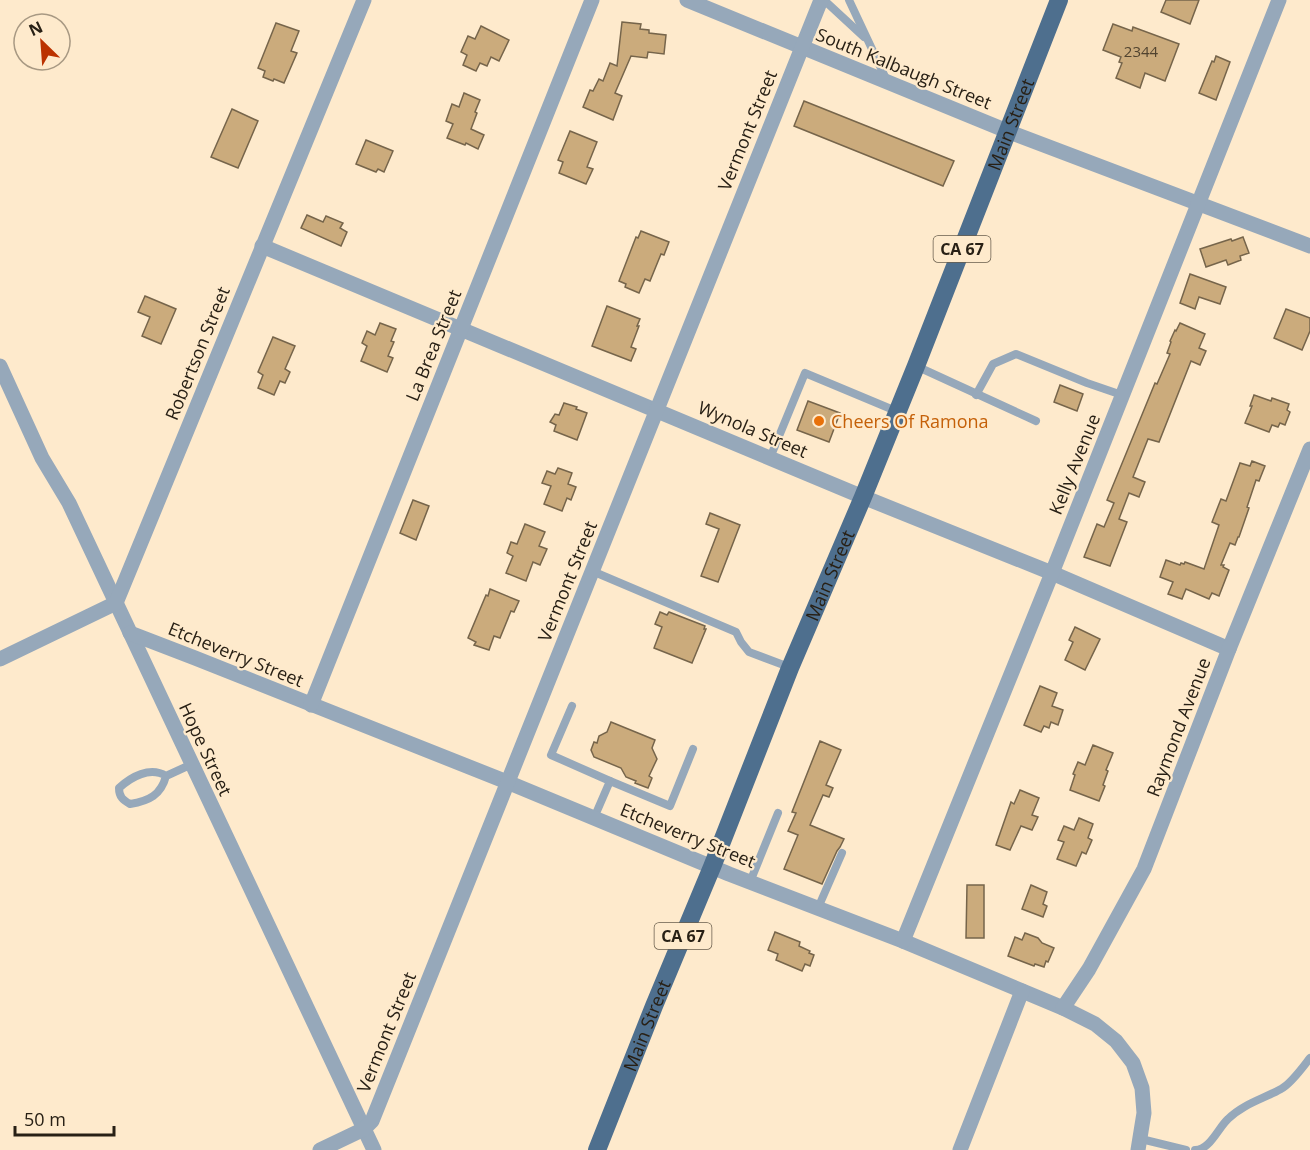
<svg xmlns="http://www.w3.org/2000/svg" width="1310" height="1150" font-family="'Open Sans',sans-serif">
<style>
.building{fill:#cbab7c;stroke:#76654b;stroke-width:1.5}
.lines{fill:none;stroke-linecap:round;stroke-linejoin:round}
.lane{stroke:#96a8ba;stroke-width:8}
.street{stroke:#96a8ba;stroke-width:15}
.primary{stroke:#4e6f8e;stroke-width:18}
.food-dot{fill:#e8710a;stroke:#feeacc;stroke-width:2}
.labels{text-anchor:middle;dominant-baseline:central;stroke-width:4.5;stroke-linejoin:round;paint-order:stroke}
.number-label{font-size:15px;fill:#51432f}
.shield{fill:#feeacc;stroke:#685d4c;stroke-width:1.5}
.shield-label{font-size:16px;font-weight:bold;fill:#282015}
.street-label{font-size:18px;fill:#282015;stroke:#feeacc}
.food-label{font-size:18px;fill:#c56008;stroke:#feeacc;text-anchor:start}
</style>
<rect width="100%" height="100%" fill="#feeacc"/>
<!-- building -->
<g class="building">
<polygon points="1166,0 1199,0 1190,24 1161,12"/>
<polygon points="622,22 641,24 640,29 649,30 649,33 666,35 664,54 648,52 647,58 631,56 615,93 622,96 613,120 583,107 590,90 593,91 599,79 603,81 610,63 617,66"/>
<polygon points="276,23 299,31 291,51 297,53 284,83 274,79 273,81 263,77 265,71 258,68"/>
<polygon points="1113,24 1132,31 1133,27 1179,44 1165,81 1145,73 1140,88 1116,78 1122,63 1119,62 1121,57 1103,50"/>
<polygon points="481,26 509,40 499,61 491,57 487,66 480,63 476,71 463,65 467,55 461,52 468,36 475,39"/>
<polygon points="1216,56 1230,62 1216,100 1199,93 1212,61 1214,62"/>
<polygon points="464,93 480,100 475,112 477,113 471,129 484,135 478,149 466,143 465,145 447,138 453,124 446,121 452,104 459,107"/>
<polygon points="804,101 954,161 943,186 794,126"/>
<polygon points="232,109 258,121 238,168 211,157"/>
<polygon points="570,131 597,142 587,167 593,169 586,184 559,173 563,162 558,160"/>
<polygon points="366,140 393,151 384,172 378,169 376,172 356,164"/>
<polygon points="307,215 323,222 326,216 343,223 340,228 347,232 341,246 301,228"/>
<polygon points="641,231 669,242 664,255 661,254 650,281 645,279 639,293 625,287 626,284 619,281 636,237 638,238"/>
<polygon points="1243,237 1249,253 1240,256 1241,260 1228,265 1226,260 1206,267 1200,249 1231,239 1232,241"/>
<polygon points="1190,274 1226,287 1220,304 1199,297 1195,309 1180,303"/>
<polygon points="145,296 176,309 161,344 142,336 150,317 138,312"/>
<polygon points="607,306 640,319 637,326 639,326 631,347 636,349 631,361 592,346"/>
<polygon points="1286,309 1310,318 1310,331 1302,350 1274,338"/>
<polygon points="380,323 396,329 391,341 394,342 388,356 393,358 387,372 361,361 367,346 362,343 367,331 375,335"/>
<polygon points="1180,323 1205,334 1199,348 1206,351 1200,365 1191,361 1159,442 1148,439 1133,477 1145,482 1139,497 1129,493 1119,519 1127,522 1110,566 1084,557 1097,524 1104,527 1114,503 1107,500 1155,383 1157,384 1170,354 1167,353 1171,342 1170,341 1175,330 1176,331"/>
<polygon points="273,337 295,346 285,369 290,372 285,383 280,381 274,395 258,388 263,375 258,372"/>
<polygon points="1060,385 1083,394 1077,411 1054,402"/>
<polygon points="1254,395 1271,401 1272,398 1289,404 1287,410 1290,412 1285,425 1280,423 1278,427 1272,425 1269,432 1245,423 1252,406 1250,406"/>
<polygon points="808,401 840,413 829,442 797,430"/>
<polygon points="564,403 577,407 576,409 587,413 577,440 554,431 556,425 550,422 555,414 559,415"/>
<polygon points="1252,461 1265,466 1259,481 1256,480 1247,507 1249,508 1239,537 1238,537 1235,545 1230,543 1221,565 1224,565 1223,567 1229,570 1219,596 1212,593 1209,599 1186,589 1182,599 1168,594 1173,582 1160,577 1166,560 1180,565 1181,563 1184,564 1185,562 1204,569 1219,525 1212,522 1221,499 1226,501 1240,463 1250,466"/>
<polygon points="558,468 572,473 568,484 576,487 571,500 567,498 562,511 544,504 551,486 542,483 547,471 555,474"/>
<polygon points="413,500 429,506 416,540 400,533"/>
<polygon points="710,513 740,525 718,582 701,576 719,529 706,524"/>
<polygon points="525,524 545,532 539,546 547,549 540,565 533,562 526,581 506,573 513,556 507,553 511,542 517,544"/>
<polygon points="490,589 519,601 514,612 511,611 500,638 494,636 489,650 474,645 476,642 468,638 486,595 488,596"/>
<polygon points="660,612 667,615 669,612 705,626 704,629 706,629 692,663 654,648 662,627 655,624"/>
<polygon points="1075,627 1100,639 1085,670 1065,660 1073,642 1069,640"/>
<polygon points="1040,686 1057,693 1052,706 1063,710 1058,725 1051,722 1049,728 1044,726 1041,732 1024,725"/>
<polygon points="611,722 655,740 652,748 657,759 649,776 652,778 648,788 635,783 636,781 626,777 621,768 594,757 591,750 594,742 597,743 599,736 607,732"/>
<polygon points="820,741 841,750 826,785 833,788 829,797 823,795 810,825 844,839 840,847 837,851 822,884 784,869 798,835 788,831 796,813 792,812"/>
<polygon points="1093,745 1113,753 1106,770 1108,771 1103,785 1105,786 1099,801 1070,790 1075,775 1073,774 1078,762 1085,765"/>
<polygon points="1020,790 1039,798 1032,815 1038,817 1032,830 1021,826 1010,850 996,845 1011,802 1014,804"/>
<polygon points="1079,818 1093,824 1088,838 1092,840 1086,854 1082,852 1076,866 1057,859 1064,842 1058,840 1064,826 1074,830"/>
<polygon points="967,885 984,885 984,938 966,938"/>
<polygon points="1031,885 1047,892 1043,904 1047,906 1043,917 1022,909"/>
<polygon points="775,932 800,942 799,946 810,951 809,953 814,955 810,966 805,964 802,971 776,960 778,954 768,950"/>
<polygon points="1025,933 1038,938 1042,943 1054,948 1048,962 1046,961 1044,967 1035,964 1034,966 1008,956 1015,937 1022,940"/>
</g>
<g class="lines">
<!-- lane -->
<g class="lane">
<polyline points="824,0 864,37"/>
<polyline points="849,0 887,81"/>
<polyline points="916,366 1036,421"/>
<polyline points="976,395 993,364 1016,354 1087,383 1122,395"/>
<polyline points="770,458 805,373 896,411"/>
<polyline points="592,571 736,632 741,642 749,652 789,667"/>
<polyline points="572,706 551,755 610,781 594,818"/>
<path d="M166,776C161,795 149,801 130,804C123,800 119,797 119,788C131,777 150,766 166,776L192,764"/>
<polyline points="610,781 670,806 693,749"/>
<polyline points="750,882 778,813"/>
<polyline points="818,908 842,853"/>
<polyline points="1141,1139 1186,1150"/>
<path d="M1195,1150C1210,1150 1218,1128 1228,1119C1243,1104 1263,1099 1281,1089C1291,1084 1303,1067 1310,1058"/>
</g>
<!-- street -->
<g class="street">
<polyline points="687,0 1007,131 1310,246"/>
<polyline points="262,246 863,497 1052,573 1229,649"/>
<polyline points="0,366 42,458 69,503 374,1150"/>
<polyline points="130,633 195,658 507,782 729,874 903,941 1063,1008 1095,1024 1116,1041 1133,1063 1142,1088 1144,1113 1138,1150"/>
<polyline points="0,659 116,603 364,0"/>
<polyline points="311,705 592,0"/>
<polyline points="903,941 1052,573 1279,0"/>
<polyline points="1063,1008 1089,969 1144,869 1229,649 1310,449"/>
<polyline points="320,1150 364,1129 372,1121 821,0"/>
<polyline points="960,1150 1022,991"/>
</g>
<!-- primary -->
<path class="primary" id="s1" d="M597,1150L654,1006L712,867L790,668L863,497L916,366L1059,0"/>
</g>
<!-- markers -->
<circle class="food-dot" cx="819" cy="421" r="6"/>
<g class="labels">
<!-- number labels -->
<g class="number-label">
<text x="1141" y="51">2344</text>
</g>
<!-- shield labels -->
<g class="shield">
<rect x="933.5" y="236" width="57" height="26" rx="4.5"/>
<rect x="654.5" y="923" width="57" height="26" rx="4.5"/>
</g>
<g class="shield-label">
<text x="962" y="249">CA 67</text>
<text x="683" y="936">CA 67</text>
</g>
<!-- street labels -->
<g class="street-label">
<text transform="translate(904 68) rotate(22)">South Kalbaugh Street</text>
<text stroke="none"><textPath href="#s1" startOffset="1106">Main Street</textPath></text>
<text transform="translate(747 130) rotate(-68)">Vermont Street</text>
<text transform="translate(433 345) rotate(-68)">La Brea Street</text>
<text transform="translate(197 353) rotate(-68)">Robertson Street</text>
<text transform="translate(753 429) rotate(23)">Wynola Street</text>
<text transform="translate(1074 464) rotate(-68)">Kelly Avenue</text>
<text stroke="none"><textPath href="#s1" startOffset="620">Main Street</textPath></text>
<text transform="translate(567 581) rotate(-68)">Vermont Street</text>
<text transform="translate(236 654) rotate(22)">Etcheverry Street</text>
<text transform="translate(1178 727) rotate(-69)">Raymond Avenue</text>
<text transform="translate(206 749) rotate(65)">Hope Street</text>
<text transform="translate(688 835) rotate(22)">Etcheverry Street</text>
<text stroke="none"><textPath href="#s1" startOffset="134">Main Street</textPath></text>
<text transform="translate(386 1032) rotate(-68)">Vermont Street</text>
</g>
<!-- food labels -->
<g class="food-label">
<text x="831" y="421">Cheers Of Ramona</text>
</g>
</g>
<!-- north arrow -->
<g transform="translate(42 42) rotate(335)"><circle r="28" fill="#feeacc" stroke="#a89983" stroke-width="1.5"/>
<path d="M0-4.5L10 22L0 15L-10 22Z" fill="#bb3200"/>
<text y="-9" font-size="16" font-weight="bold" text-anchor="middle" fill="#282015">N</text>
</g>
<!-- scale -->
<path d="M15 1126v9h99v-9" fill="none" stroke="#282015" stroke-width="3"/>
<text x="24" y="1126" font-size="18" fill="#282015" stroke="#feeacc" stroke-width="4.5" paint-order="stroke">50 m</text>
</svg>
